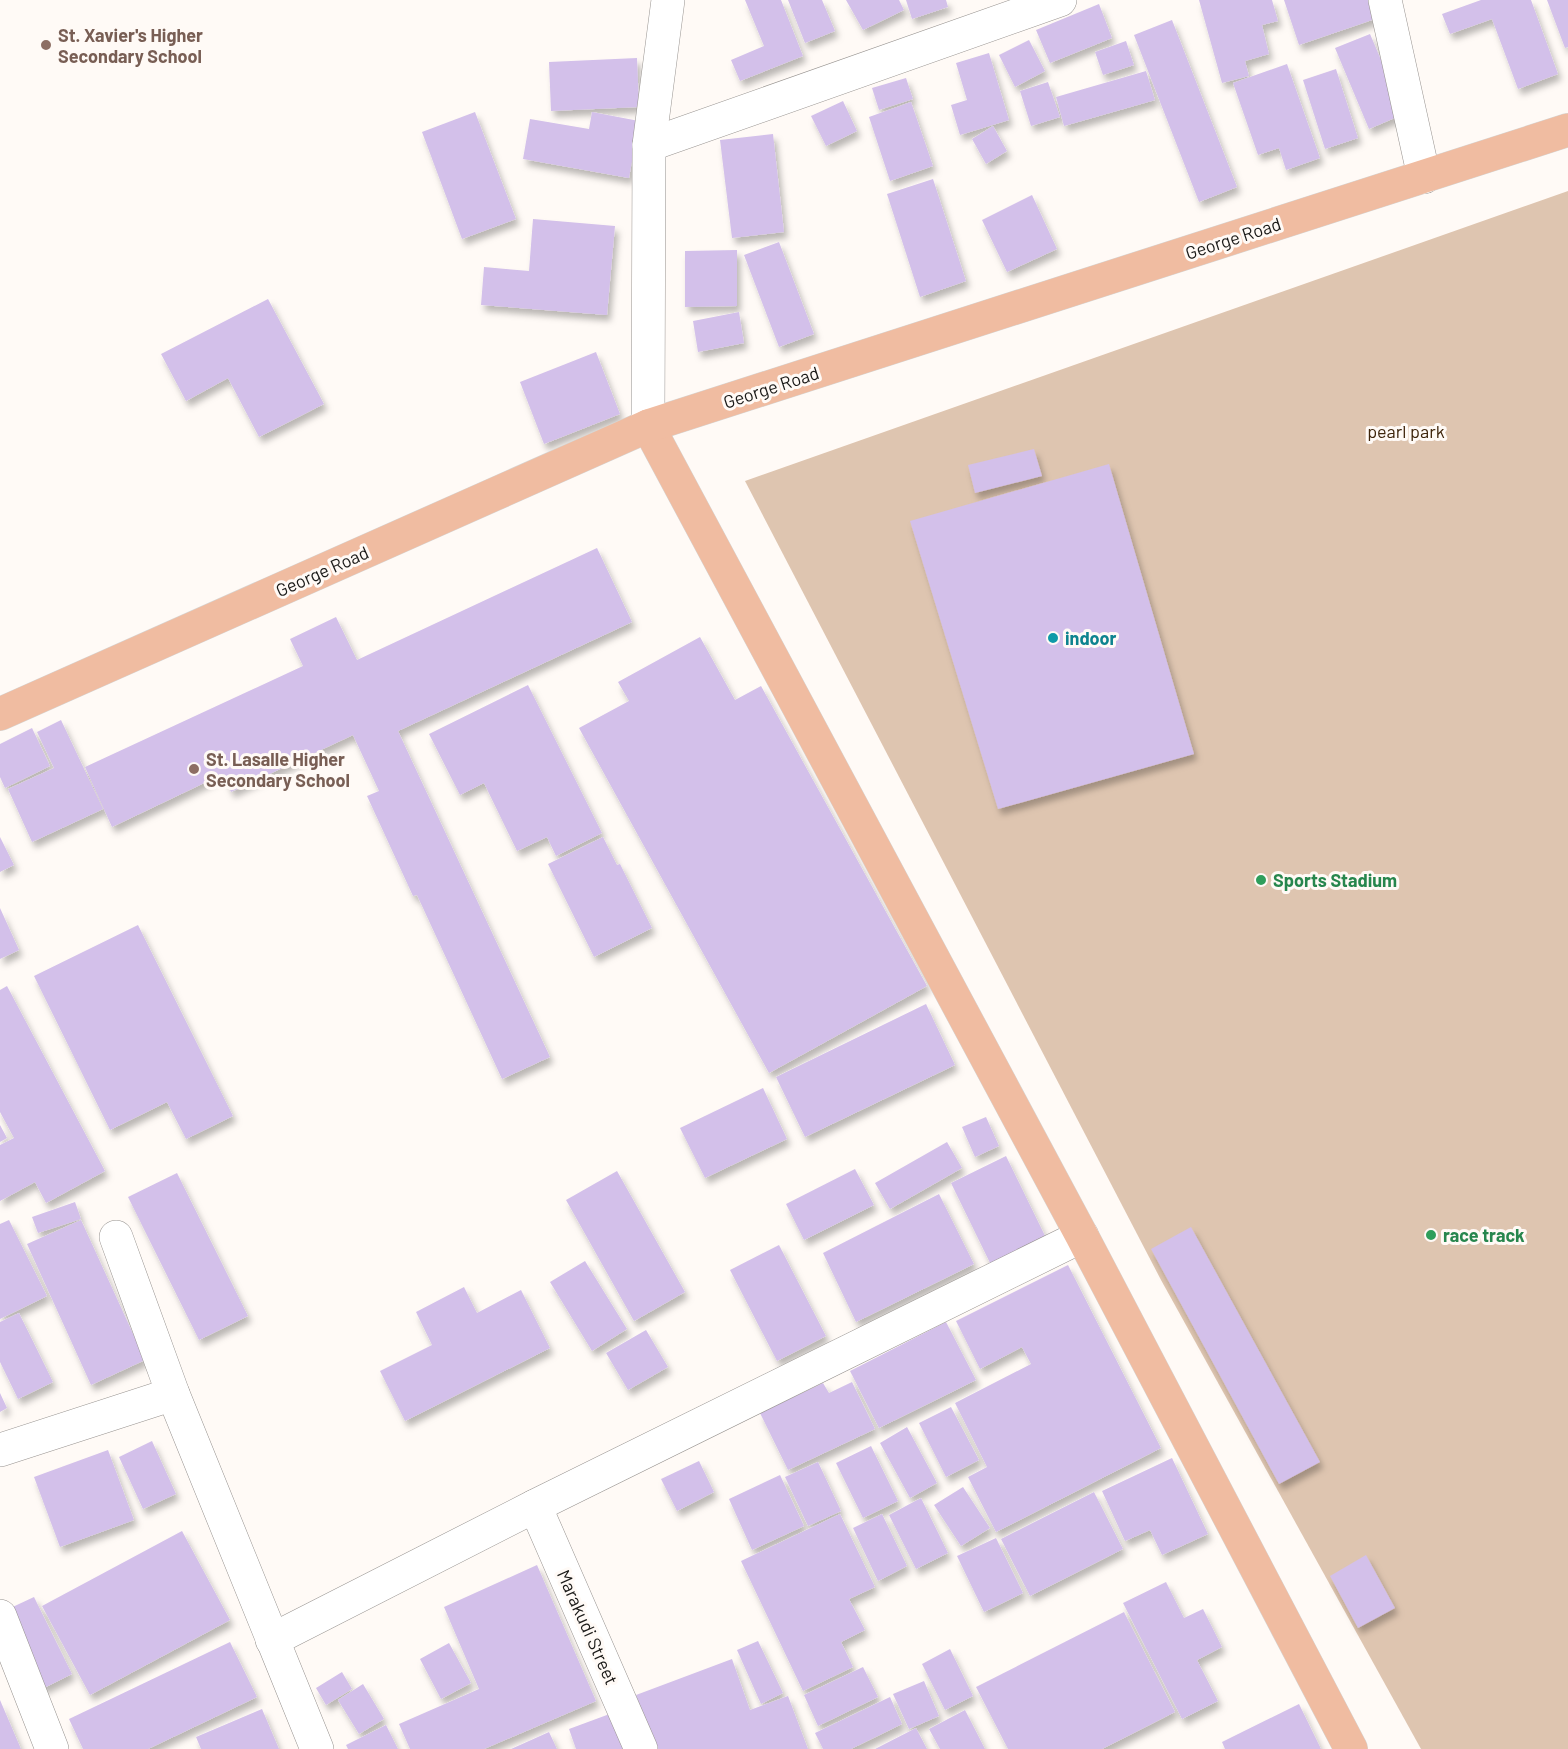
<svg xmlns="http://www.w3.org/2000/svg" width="1568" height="1749" font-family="Barlow,sans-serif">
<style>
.green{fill:#dec5b0}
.building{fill:#d3c0ea;filter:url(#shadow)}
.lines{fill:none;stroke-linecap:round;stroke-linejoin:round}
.minor-casing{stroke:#989491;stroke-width:34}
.major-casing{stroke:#d6d6d5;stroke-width:34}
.minor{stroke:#fff;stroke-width:33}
.major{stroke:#f0bca1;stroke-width:33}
.education-dot{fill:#8d6e63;stroke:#fffaf6;stroke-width:2}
.culture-dot{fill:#0f9aa8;stroke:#fffaf6;stroke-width:2}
.leisure-dot{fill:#2e9e5b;stroke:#fffaf6;stroke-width:2}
.labels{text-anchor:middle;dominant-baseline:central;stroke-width:6;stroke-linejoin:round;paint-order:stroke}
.education-label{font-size:18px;font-weight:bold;fill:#785e54;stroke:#fffaf6;text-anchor:start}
.street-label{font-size:18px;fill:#1a1917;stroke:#fffaf6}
.park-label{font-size:18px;fill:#3e250b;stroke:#fffaf6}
.culture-label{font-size:18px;font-weight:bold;fill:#0d838f;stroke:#fffaf6;text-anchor:start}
.leisure-label{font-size:18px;font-weight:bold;fill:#27864d;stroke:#fffaf6;text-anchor:start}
</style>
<defs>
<filter id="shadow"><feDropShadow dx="3.5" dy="6" stdDeviation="3" flood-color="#0004"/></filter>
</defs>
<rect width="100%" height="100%" fill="#fffaf6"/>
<!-- green -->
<polygon class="green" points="1568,191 1568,1749 1421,1749 1161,1280 745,481"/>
<!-- building -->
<g class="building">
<polygon points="745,0 781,0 803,56 740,81 731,60 764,46"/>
<polygon points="788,0 822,0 835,31 805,43"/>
<polygon points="846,0 899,0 904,10 863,30"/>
<polygon points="906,0 946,0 948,7 912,19"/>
<polygon points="1199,0 1272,0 1278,21 1262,25 1269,54 1245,61 1249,76 1222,83"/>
<polygon points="1284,0 1369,0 1375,19 1299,45"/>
<polygon points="1481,0 1531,0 1558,74 1518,89 1492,19 1450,34 1442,14"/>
<polygon points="1547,0 1568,0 1568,47 1565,48"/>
<polygon points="1099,4 1112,38 1050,63 1036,30"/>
<polygon points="1172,20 1237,187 1199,202 1134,35"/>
<polygon points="1370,34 1404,114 1369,129 1335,48"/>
<polygon points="1029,40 1045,71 1015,87 999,55"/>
<polygon points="1126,41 1134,65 1103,75 1095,52"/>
<polygon points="989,53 1009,120 960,135 951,105 967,100 956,63"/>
<polygon points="637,58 639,107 551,111 549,62"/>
<polygon points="1287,64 1320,158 1286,170 1279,148 1258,155 1233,83"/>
<polygon points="1336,69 1358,138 1325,149 1303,80"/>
<polygon points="1146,71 1155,100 1064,126 1056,97"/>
<polygon points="906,78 913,99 879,110 872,88"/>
<polygon points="1048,82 1060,117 1031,126 1020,91"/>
<polygon points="843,101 857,131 826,146 811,116"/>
<polygon points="911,102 933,166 890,181 869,117"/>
<polygon points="475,112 516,219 462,239 422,132"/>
<polygon points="592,112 639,121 629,178 523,159 530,119 589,129"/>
<polygon points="993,126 1007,151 986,164 972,139"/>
<polygon points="773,134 784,232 732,238 720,140"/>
<polygon points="933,179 966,281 920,297 887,194"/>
<polygon points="1032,195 1057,249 1007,272 982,220"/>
<polygon points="533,219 615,226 607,315 481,305 484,267 529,271"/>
<polygon points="779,242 814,334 779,347 744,255"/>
<polygon points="737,250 737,306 685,307 685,251"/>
<polygon points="268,299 324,404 259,437 228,378 186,401 161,354"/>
<polygon points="739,312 744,343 698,352 693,321"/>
<polygon points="596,352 620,414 544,444 520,382"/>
<polygon points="1034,449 1042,476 975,493 968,465"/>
<polygon points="1109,464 1194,754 998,809 910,521"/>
<polygon points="597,548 632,622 398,731 550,1057 502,1079 417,895 413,896 367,796 379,791 353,735 231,792 223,774 112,827 85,767 303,666 290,639 336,617 357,660"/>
<polygon points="700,637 735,700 761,686 927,986 769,1073 579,728 629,701 618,682"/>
<polygon points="528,685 602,833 556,856 547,837 517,851 484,783 460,795 429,734"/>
<polygon points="61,720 103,809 32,842 8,789 54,768 37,732"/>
<polygon points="32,728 50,766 5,788 0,777 0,744"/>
<polygon points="0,837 14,865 0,872"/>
<polygon points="603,837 617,865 620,864 652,928 594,957 548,864"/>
<polygon points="0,908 19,950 0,959"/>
<polygon points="138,925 233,1116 186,1139 167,1102 110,1130 34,976"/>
<polygon points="7,986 105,1171 46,1203 35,1182 0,1201 0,1145 14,1138 0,1112 0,990"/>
<polygon points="926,1004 955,1065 805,1137 776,1077"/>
<polygon points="763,1088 787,1139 705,1178 680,1128"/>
<polygon points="986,1117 999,1146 975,1157 962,1127"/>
<polygon points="0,1125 7,1138 0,1142"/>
<polygon points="947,1142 962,1168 890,1209 875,1183"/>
<polygon points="1006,1156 1047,1240 992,1267 951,1183"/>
<polygon points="855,1169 874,1205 804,1240 786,1204"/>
<polygon points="617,1171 685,1292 634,1321 566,1200"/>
<polygon points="177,1173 248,1316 199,1340 128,1197"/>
<polygon points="939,1194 974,1264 856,1322 823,1253"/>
<polygon points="75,1202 81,1219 38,1233 32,1217"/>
<polygon points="9,1220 47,1296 0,1319 0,1224"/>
<polygon points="81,1220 145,1360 91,1385 27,1244"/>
<polygon points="1191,1227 1320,1462 1279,1484 1151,1249"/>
<polygon points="779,1245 826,1336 777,1361 730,1270"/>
<polygon points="585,1261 627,1329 592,1351 550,1282"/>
<polygon points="1068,1265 1161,1448 996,1532 968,1477 987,1467 955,1403 1031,1364 1022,1347 980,1369 956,1321"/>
<polygon points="464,1287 477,1313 521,1290 550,1348 405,1421 380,1371 432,1345 416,1312"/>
<polygon points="19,1313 53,1382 18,1399 0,1362 0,1322"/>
<polygon points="946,1322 976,1380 879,1428 850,1371"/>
<polygon points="646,1330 668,1367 628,1390 606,1353"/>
<polygon points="852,1382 875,1429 788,1470 760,1413 823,1383 829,1393"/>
<polygon points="0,1393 7,1408 0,1412"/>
<polygon points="951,1407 979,1460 946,1477 919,1423"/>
<polygon points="907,1427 937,1483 910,1498 880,1443"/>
<polygon points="152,1441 176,1494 143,1509 119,1457"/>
<polygon points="871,1446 898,1501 863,1518 836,1463"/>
<polygon points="108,1450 134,1520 60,1547 34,1477"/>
<polygon points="1172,1458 1208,1534 1162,1555 1150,1530 1125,1541 1102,1491"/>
<polygon points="699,1461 714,1492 677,1511 661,1479"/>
<polygon points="818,1462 841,1511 808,1526 785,1477"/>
<polygon points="780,1475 804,1526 752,1550 729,1499"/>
<polygon points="963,1487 990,1528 961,1546 934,1505"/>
<polygon points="1094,1492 1123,1549 1030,1596 1001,1539"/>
<polygon points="921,1498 948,1553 916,1569 889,1515"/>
<polygon points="840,1514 875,1587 849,1599 865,1630 841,1642 853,1667 803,1691 741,1561"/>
<polygon points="882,1514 907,1566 878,1581 853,1528"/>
<polygon points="182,1531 230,1620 90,1695 42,1606"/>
<polygon points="996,1538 1023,1593 984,1612 957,1556"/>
<polygon points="1366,1555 1395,1608 1358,1628 1330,1576"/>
<polygon points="537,1565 596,1701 484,1749 410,1749 399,1724 479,1689 444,1607"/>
<polygon points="1166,1582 1184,1618 1203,1609 1222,1647 1197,1660 1218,1701 1182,1719 1123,1603"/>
<polygon points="34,1597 72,1674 42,1689 4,1611"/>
<polygon points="1124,1612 1175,1712 1102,1749 1008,1749 976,1687"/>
<polygon points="758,1641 783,1693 761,1704 737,1650"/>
<polygon points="230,1642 257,1697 148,1749 83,1749 69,1719"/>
<polygon points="449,1643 471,1683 441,1699 420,1659"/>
<polygon points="950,1649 973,1696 945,1710 922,1664"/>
<polygon points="732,1659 750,1710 788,1696 808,1749 654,1749 636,1695"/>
<polygon points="863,1667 878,1697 818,1726 804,1695"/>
<polygon points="342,1672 352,1689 326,1705 316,1688"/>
<polygon points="924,1681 939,1716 909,1729 893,1694"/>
<polygon points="363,1684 384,1719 359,1734 338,1700"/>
<polygon points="890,1697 902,1724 851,1749 823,1749 815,1733"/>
<polygon points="0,1700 21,1749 0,1749"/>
<polygon points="1299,1704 1321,1749 1225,1749 1222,1742"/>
<polygon points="262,1709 279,1749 201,1749 196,1737"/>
<polygon points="965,1710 985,1749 940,1749 929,1729"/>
<polygon points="615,1712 628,1749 576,1749 569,1729"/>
<polygon points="386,1725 398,1749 348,1749 346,1745"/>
<polygon points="916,1728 927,1749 875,1749"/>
<polygon points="549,1732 557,1749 511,1749 520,1745"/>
</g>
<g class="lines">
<!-- minor casing -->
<g class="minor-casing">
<g id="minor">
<polyline points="1385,0 1424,177"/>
<polyline points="649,145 1060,0"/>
<polyline points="648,426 649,145 668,0"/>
<polyline points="116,1237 173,1394 317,1749"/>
<polyline points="0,1450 173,1394"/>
<polyline points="535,1506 641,1749"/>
<polyline points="0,1616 52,1749"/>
<polyline points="272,1640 535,1506 1082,1236"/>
</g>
</g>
<!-- major casing -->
<g class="major-casing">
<g id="major">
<polyline points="648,426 1082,1236 1351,1749"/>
<polyline points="0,714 648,426 1568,130"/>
</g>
</g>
<!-- minor -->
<use href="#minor" class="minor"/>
<!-- major -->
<use href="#major" class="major"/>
</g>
<!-- markers -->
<g class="education-dot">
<circle cx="46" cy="45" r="6"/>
<circle cx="194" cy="769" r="6"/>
</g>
<circle class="culture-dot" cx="1053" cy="638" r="6"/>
<g class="leisure-dot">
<circle cx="1261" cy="880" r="6"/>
<circle cx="1431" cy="1235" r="6"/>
</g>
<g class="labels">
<!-- education labels -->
<g class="education-label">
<text x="58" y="35">St. Xavier's Higher<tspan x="58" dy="21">Secondary School</tspan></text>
<text x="206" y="759">St. Lasalle Higher<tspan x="206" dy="21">Secondary School</tspan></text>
</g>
<!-- street labels -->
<g class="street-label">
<text transform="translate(1233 238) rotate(-18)">George Road</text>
<text transform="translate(771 387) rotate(-18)">George Road</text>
<text transform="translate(322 571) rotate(-24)">George Road</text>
<text transform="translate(588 1627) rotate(66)">Marakudi Street</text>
</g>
<!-- park labels -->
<g class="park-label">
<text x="1406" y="431">pearl park</text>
</g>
<!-- culture labels -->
<g class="culture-label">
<text x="1065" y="638">indoor</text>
</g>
<!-- leisure labels -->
<g class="leisure-label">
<text x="1273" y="880">Sports Stadium</text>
<text x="1443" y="1235">race track</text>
</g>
</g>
</svg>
